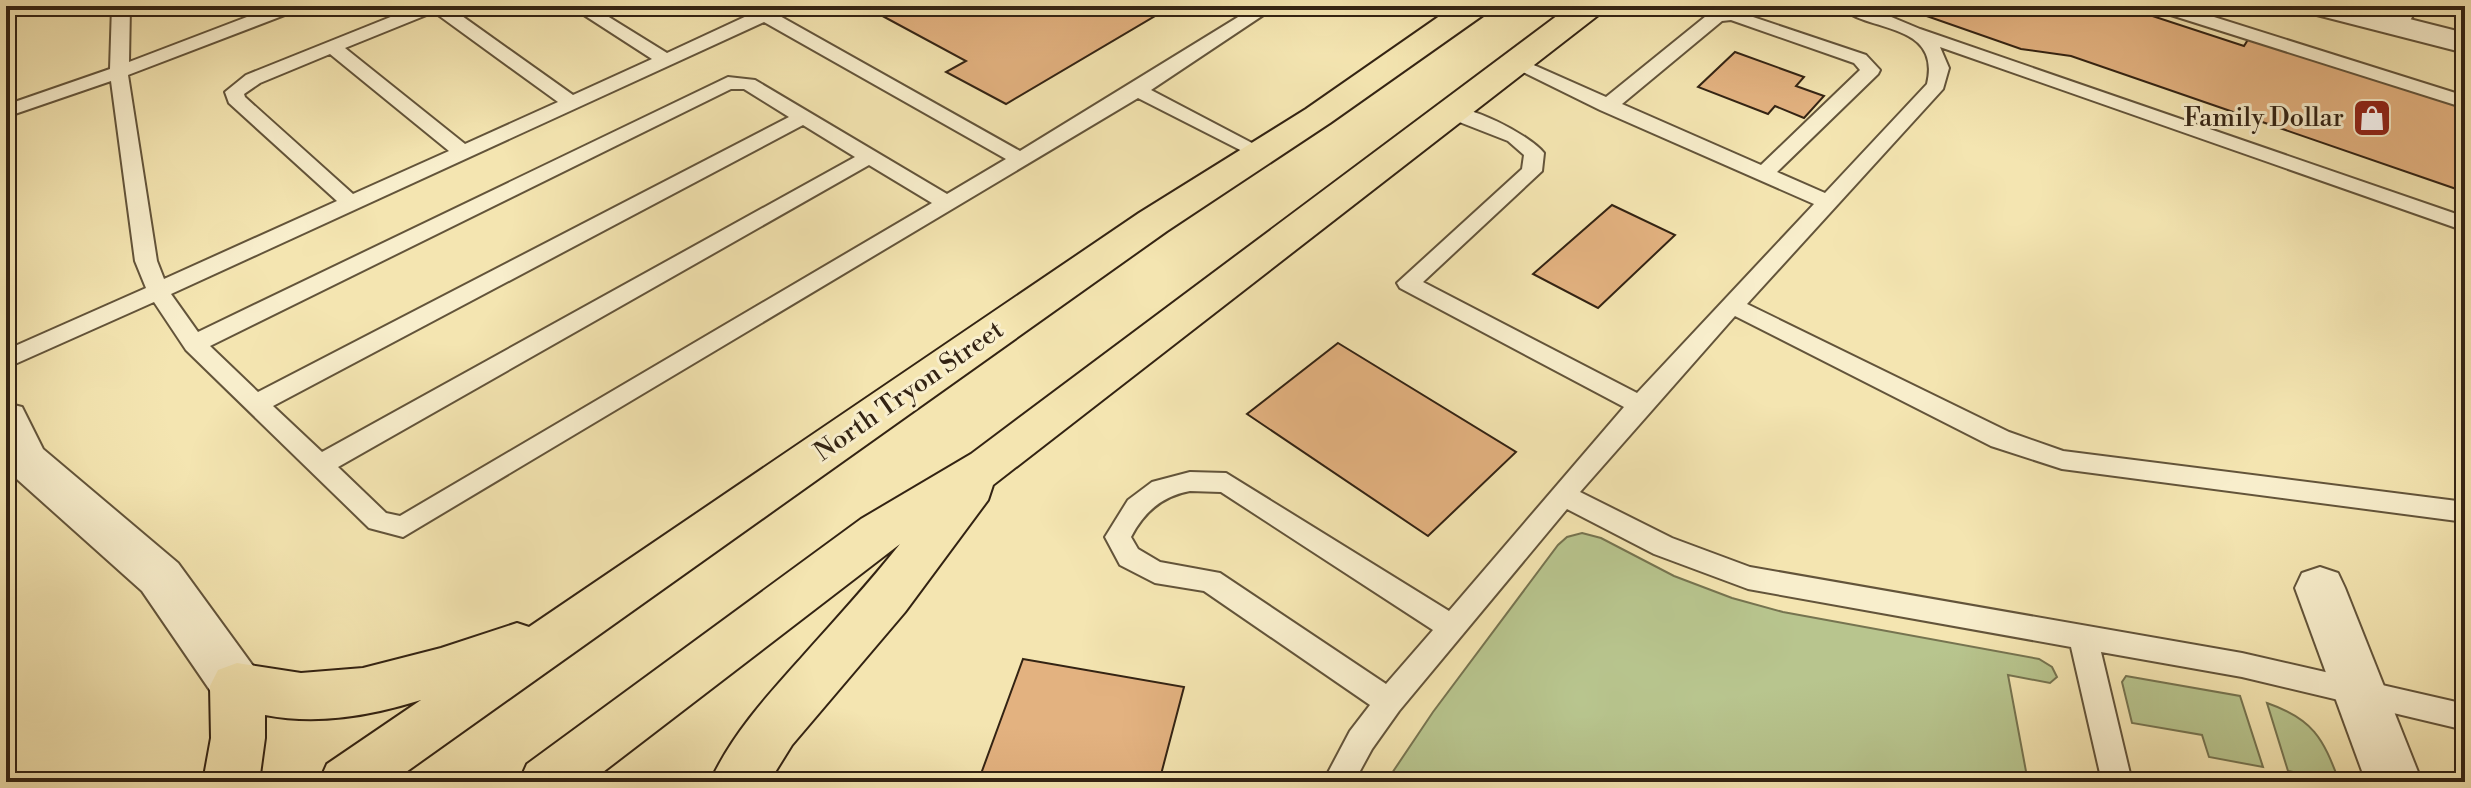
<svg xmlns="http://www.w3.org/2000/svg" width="2471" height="788" font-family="'Libre Bodoni',serif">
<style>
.green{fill:#b8c58e;stroke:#767450;stroke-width:2}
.building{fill:#e3b280;stroke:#332313;stroke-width:2}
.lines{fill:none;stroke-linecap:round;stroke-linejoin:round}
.lane-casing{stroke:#63543a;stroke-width:4}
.street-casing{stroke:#63543a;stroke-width:4}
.primary-casing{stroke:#332313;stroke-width:4}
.lane{fill:#f8eecc;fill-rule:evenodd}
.street{fill:#f8eecc;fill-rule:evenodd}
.primary{fill:#f4e5b1;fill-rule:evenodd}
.labels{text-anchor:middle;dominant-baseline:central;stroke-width:6;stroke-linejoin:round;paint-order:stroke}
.poi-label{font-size:26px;fill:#332313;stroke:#f8eecc;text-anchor:end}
.street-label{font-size:26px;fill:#332313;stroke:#f8eecc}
</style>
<rect width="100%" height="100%" fill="#f4e5b1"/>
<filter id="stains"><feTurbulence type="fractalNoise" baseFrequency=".0025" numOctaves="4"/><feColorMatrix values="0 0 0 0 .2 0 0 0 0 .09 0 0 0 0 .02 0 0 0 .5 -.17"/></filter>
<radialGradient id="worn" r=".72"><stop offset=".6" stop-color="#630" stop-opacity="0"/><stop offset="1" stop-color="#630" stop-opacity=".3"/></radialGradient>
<!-- green -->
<g class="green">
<polygon points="1582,533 1601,538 1674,576 1732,598 1783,612 2039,659 2052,667 2057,677 2050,683 2008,675 2028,782 1386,782 1433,712 1558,545 1567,537"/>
<polygon points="2126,676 2240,696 2263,767 2209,757 2202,735 2132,723 2122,682"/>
<path d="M2267,703C2313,719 2323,738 2339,781L2288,771Z"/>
</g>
<!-- building -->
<g class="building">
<polygon points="864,6 1145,6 1160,13 1006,104 946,72 966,61"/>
<polygon points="1898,6 2122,6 2244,46 2249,38 2465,107 2465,192 2071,56 2021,49"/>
<polygon points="1735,52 1804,77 1796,86 1824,96 1804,118 1775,106 1768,114 1698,87"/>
<polygon points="1612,205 1675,235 1598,308 1533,274"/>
<polygon points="1338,343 1516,452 1428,536 1247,414"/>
<polygon points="1023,659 1184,687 1159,782 978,782"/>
</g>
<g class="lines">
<!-- lane casing -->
<g class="lane-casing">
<g id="lane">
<path d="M112,6H130L129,62L276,6H301L298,10L128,75L157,261L164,279L337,201L229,103L225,92L246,75L418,6H448L573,95L652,59L570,6H591L667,53L751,14L745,9L747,6H793L778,15L1020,151L1256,6H1277L1151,90L1271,153L1261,159L1254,157L1138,98L403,537L369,528L186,350L154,302L6,368V350L146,288L135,261L111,81L6,117V105L110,69ZM434,12L558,102L465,144L345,48ZM764,22L1006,159L947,194L755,80L728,77L198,332L171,294ZM330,54L449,151L353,194L245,97L244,94L260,83ZM731,89H744L789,117L258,392L210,346ZM803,125L855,157L322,452L273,406ZM869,165L932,203L400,516L386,513L338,467Z"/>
<path d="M1839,6H1865L1920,29L2465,217V231L1940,47L1949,68L1943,89L1747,304L2009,432L2063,451L2465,502V522L2062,469L1991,446L1735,316L1580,492L1672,538L1750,567L2242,653L2465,704V730L2242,677L2101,652L2132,782H2102L2071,647L1748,589L1654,554L1567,509L1399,711L1372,749L1354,782H1323L1350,731L1370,705L1204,591L1155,583L1120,565L1105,537L1128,500L1152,482L1190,472L1226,473L1449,611L1624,407L1400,288L1397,283L1522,169L1524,155L1508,141L1444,116L1441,112L1444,108C1466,102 1530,135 1544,153L1542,171L1423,282L1637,393L1814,204L1600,110L1505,63L1508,59H1520L1606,97L1711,12L1732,10L1866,55L1880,70L1878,74L1777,172L1825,193L1927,84C1942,21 1866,33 1839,6ZM1731,20L1854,63L1860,70L1761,165L1622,104L1722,21ZM1190,491L1221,492L1433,630L1386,684L1220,573L1160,562L1138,549L1131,537C1144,512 1162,496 1190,491Z"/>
<polygon points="2152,6 2179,6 2465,96 2465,108 2155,10"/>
<polygon points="2400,6 2418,6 2405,30 2399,31 2390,26"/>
</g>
</g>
<!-- street casing -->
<g class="street-casing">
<g id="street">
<polygon points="2304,6 2358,6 2465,33 2465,53 2309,13"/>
<polygon points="6,403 22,407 43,449 178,563 256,670 264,686 256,702 237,709 218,702 142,591 9,472 6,467"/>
<polygon points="2320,567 2338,573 2345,588 2422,782 2366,782 2295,588 2302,573"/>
</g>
</g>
<!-- primary casing -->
<g class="primary-casing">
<g id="primary">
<path d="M1454,6H1491L1486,13L1330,123L1167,231L392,782H319L327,764L421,700C370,716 318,725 265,715V738L259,782H203L211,738L210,686L218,670L237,663L301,673L363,668L441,648L517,623L529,627L1139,213L1306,109Z"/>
<path d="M1570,6H1606L1601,13L993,485L988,500L905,612L792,745L769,782H710C732,734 767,696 802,657C835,620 869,583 900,544L590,782H519L527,764L861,519L971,454Z"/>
</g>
</g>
<!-- lane -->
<use href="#lane" class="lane"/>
<!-- street -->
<use href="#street" class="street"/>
<!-- primary -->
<use href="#primary" class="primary"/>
</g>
<!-- icons -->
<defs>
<g id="shop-square" transform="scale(2)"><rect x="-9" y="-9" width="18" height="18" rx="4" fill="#8f2418" stroke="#f8eecc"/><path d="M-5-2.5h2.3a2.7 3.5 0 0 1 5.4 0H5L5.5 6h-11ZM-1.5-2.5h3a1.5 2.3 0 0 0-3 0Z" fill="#fff"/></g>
</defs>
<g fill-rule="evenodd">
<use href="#shop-square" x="2372" y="118"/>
</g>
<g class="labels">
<!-- poi labels -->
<g class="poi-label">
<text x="2344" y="118">Family Dollar</text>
</g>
<!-- street labels -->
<g class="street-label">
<text transform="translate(909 391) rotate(-35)">North Tryon Street</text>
</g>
</g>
<!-- margin -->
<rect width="2471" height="788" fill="none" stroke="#f4e5b1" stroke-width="32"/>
<rect x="8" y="8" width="2455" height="772" fill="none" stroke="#332313" stroke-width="4"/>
<rect x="16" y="16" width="2439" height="756" fill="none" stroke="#332313" stroke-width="2"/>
<rect width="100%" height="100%" filter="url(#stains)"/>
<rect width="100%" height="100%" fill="url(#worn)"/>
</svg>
